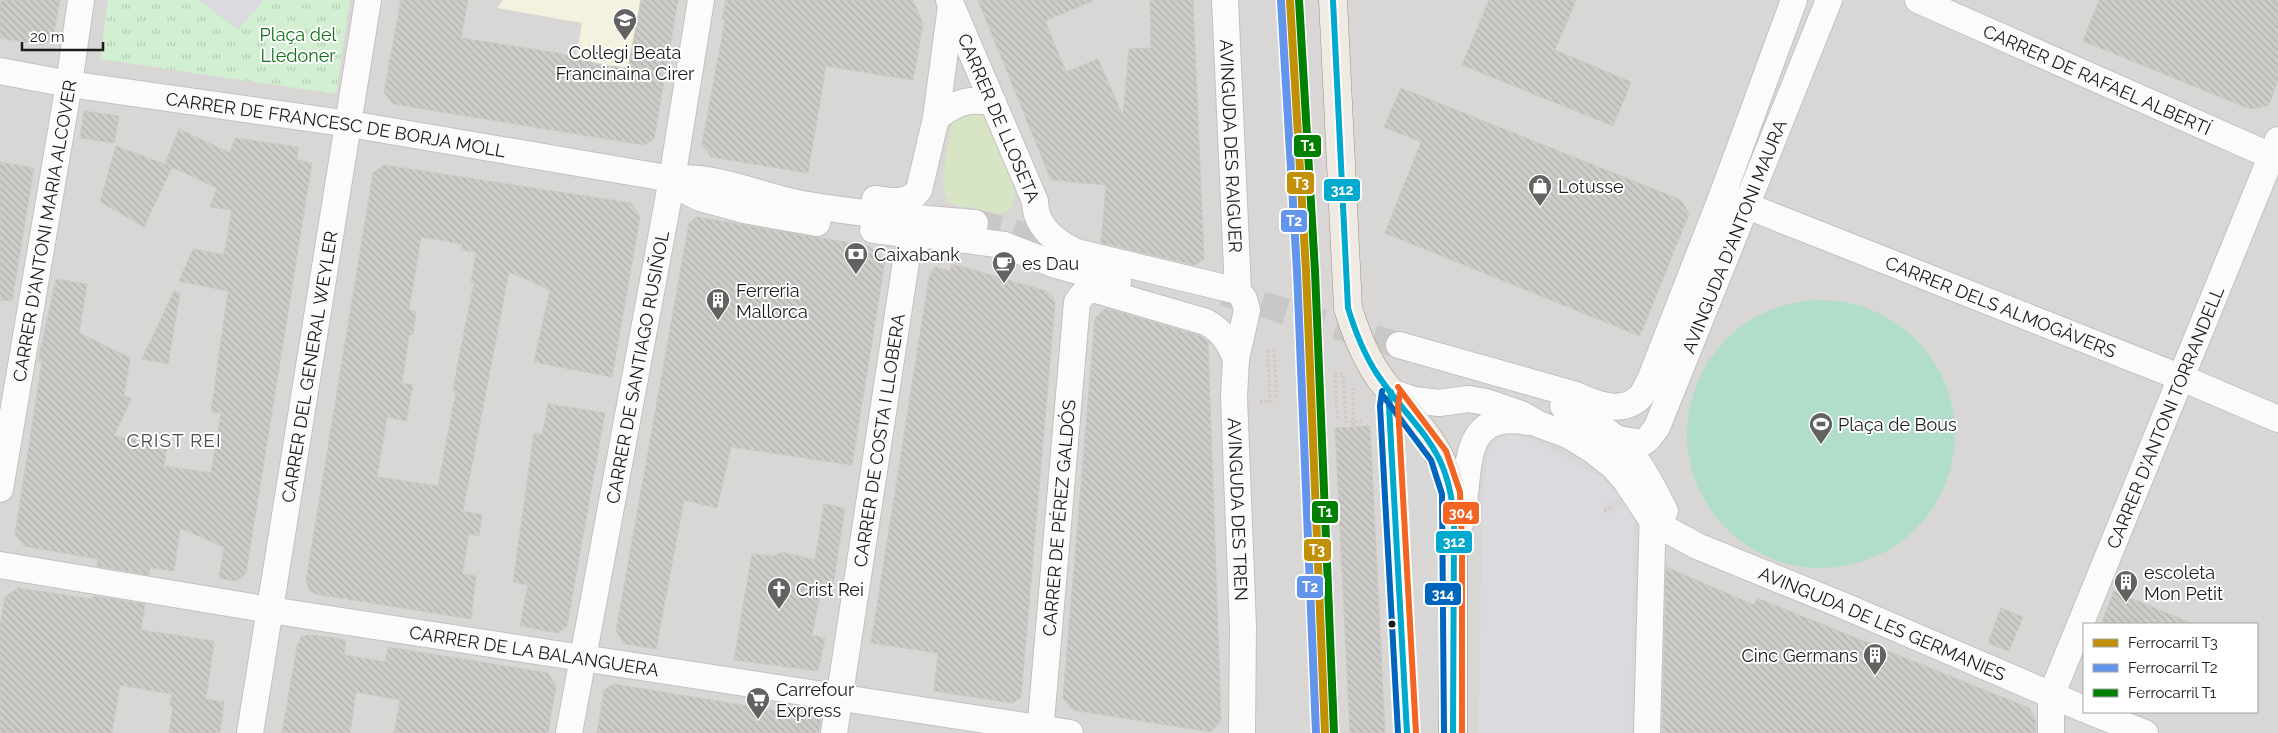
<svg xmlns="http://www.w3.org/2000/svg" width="2278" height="733" font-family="Raleway,sans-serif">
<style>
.residential{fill:#d8d7d5;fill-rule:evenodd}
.education{fill:#f3f2de}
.park{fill:url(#park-tufts)}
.garden{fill:#d7e5c4}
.pitch{fill:#b1deca}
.plaza{fill:#dbdade}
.building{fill:url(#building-back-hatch);stroke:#ccc9c5;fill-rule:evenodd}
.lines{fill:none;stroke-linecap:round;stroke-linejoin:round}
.minor-tunnel{stroke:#cac8c6;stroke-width:26;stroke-dasharray:26 13;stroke-linecap:butt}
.minor-casing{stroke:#c2c1c0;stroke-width:28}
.major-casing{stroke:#9d9383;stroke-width:29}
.path{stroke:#d4c6c5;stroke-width:3;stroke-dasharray:2.5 2.5;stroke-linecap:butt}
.minor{stroke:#fcfbfb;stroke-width:26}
.major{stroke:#efeae3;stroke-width:28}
.bus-1-casing{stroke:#fff;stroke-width:10}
.bus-2-casing{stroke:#fff;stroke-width:10}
.bus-3-casing{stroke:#fff;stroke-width:10}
.bus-1{stroke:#00a9ce;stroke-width:6}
.bus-2{stroke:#0065bd;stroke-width:6}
.bus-3{stroke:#f26522;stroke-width:6}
.rail-1-casing{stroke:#fff;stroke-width:11}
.rail-2-casing{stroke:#fff;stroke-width:11}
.rail-3-casing{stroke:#fff;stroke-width:11}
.rail-1{stroke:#c29007;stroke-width:8}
.rail-2{stroke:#6495ed;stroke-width:8}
.rail-3{stroke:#008000;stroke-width:8}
.bus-dot{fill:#1b1b1b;stroke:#fff;stroke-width:2}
.labels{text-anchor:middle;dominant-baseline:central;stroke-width:4;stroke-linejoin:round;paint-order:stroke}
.park-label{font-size:18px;fill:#127017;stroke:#fff}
.poi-label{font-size:18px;fill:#1b1b1b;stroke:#fff;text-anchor:start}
.street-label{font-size:18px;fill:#1b1b1b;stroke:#fff}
.neighbourhood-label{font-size:19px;letter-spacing:1px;fill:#4e4e4e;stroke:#fff}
.line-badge{stroke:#fff;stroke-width:2}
.badge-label{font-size:14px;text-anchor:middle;font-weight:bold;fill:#fff}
</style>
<defs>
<pattern id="park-tufts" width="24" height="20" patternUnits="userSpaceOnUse" patternTransform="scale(1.25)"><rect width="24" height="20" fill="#d2efd1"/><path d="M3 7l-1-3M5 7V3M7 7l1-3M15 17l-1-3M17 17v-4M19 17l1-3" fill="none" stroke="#b4ccb3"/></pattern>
<pattern id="building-back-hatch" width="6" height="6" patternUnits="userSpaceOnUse" patternTransform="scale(1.25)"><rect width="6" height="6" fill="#ceccc9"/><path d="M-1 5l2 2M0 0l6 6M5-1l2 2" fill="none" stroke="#b0afac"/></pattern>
</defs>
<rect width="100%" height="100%" fill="#e9e7e4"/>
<!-- residential -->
<path class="residential" d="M0,0H2278V733H0ZM2084,624H2257V712H2084Z"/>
<!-- education -->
<polygon class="education" points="503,0 678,0 665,75 576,59 582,23 497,8"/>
<!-- park -->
<polygon class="park" points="108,0 350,0 336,94 100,59"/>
<!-- garden -->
<path class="garden" d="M979,115L987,117L991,123L1016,190L1011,209L1001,214L951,204C949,201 946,198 945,195C940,182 949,133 954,120L963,116Z"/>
<!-- pitch -->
<circle class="pitch" cx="1821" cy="434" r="134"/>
<!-- plaza -->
<g class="plaza">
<polygon points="198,0 264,0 238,30"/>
<polygon points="1513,434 1529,438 1602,478 1620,491 1623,496 1602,506 1606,515 1628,504 1631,512 1634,522 1631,733 1478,733 1483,491 1487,455 1497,439"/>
</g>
<!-- building -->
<g class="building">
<polygon points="2,0 60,0 53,38 43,45 0,38 0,4"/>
<polygon points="401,0 468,0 461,38 558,53 611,68 612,66 628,69 641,0 678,0 654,139 644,145 393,104 384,92"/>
<polygon points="726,0 913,0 923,24 913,80 826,66 808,173 711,157 702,144 725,20 722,19"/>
<polygon points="978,0 1095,0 1045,21 1066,72 1098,59 1123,116 1129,49 1151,48 1150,0 1193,0 1204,259 1195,265 1101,243 1106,185 1051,180"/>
<polygon points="1489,0 1576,0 1555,50 1631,82 1613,126 1462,65"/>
<polygon points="2099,0 2278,0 2278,80 2269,105 2250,109 2083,41"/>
<polygon points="1401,88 1681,200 1689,214 1640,336 1385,233 1421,142 1384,127"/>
<polygon points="84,111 119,116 114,143 80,138"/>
<polygon points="179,129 230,153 235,138 298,147 297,160 312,163 246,573 236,581 219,578 224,547 180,528 174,571 150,568 149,575 97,566 98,559 24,546 15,534 42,361 38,361 56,279 87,284 79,333 130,358 124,396 131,399 114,436 167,446 164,466 211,473 221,413 211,412 228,291 179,281 193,249 224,255 232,210 210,207 217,188 165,164"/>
<polygon points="116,146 172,167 144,227 100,202"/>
<polygon points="0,162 34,168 12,301 0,300"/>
<path d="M384,165L631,203L640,217L612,377L534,362L550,290L509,272L463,511L482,515L479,536L469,534L462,574L476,576L471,619L316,594L310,591L306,581L373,173ZM421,237L462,244L461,250L476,252L471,282L474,283L458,363L453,391L456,392L438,486L377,477L387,417L406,421L413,385L402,383L409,335H413L416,312L409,310Z"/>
<polygon points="697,217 869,246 885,261 852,465 731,447 717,508 684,500 656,649 625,644 616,631 689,223"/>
<polygon points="952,264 1046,291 1052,296 1055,304 1021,697 1013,703 934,691 938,653 871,643 930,271 933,273 934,267 950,271"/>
<polygon points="174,291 180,293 168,364 142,359"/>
<polygon points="1106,308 1200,336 1208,342 1221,720 1211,732 1073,710 1063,698 1095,318"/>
<polygon points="548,404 605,413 567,626 558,633 520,626 528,585 513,582 534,433 542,435"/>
<polygon points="1370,426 1385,733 1350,733 1335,428"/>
<polygon points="824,504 845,508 833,585 822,583 812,635 825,638 818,671 734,660 752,554 773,556 782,552 815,560"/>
<polygon points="1666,567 1754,605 1757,598 2029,708 2036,720 2036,733 1662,733"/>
<polygon points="18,588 92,599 93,596 145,604 141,630 214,641 206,699 224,702 220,733 169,733 173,706 170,705 172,694 120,685 112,733 0,733 0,626 5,597"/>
<polygon points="2114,591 2193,624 2101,624"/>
<polygon points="2001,608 2023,617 2009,651 1988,643"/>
<polygon points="312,635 346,640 344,655 385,662 388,647 548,673 556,686 548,733 394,733 400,700 356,692 350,733 282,733 297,646 302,636"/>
<polygon points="614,684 821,718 819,733 597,733 604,690"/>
</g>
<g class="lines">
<!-- minor-tunnel -->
<g class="minor-tunnel">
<polyline points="975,223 1003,229 1071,250"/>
<polyline points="1224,293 1399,345"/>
</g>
<!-- minor casing -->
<g class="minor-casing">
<g id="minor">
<path id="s1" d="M949,0L1035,201C1035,226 1054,241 1076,252L1238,291"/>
<path id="s2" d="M1225,0L1238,291"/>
<path id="s3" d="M1918,0L2278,159"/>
<path id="s4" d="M0,71L69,84L350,124L672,179C716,174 759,196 802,204C859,214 918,218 975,223"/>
<path d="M936,118C956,102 968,98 993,102"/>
<polyline points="672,179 686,191 700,198 744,210 817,223"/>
<path id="s5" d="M1722,196L2182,378L2278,419"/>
<path d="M875,199C891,201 908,205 919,190L936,118L951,6"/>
<polyline points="873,230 899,233 915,239 928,235 1004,245 1056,265 1118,282"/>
<path id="s6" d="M1238,291L1244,299L1247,310L1236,359L1234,397L1243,627L1242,733"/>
<path d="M1399,345L1576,395C1595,404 1622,415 1640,397C1644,393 1647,385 1650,380L1722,196L1794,0"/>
<path d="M1563,406C1589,419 1614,432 1632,455C1646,471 1655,493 1665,511"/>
<path id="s7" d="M1618,439L1642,443L1648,439L1657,427L1829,0"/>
<path id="s8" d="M0,489L69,84L81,0"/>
<path d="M1458,530C1475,485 1451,408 1528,422"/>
<path id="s9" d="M0,565L270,610L1070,733"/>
<polyline points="2091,712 2145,733"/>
<path id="s10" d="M250,733L368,0"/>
<path id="s11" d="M569,733L672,179L701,0"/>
<path id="s12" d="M834,733L907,255L915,239"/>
<path id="s13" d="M1040,733L1077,302L1084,293L1093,289L1206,322C1222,331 1229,341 1236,359"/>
<path id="s14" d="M1407,733L1389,406L1391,392L1414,400L1439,403L1468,399L1486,402L1521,414L1538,424L1568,435L1594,451L1613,466L1626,481L1653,522L1697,546L1849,608L2084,709"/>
<polyline points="1647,733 1653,507"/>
<path id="s15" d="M2051,733V696L2278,140"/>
</g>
</g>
<!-- major casing -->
<g class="major-casing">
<path id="major" d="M1333,0L1348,308C1355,331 1364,354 1377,374C1399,406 1433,434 1446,472C1457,503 1453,542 1453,574C1453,627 1453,680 1453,733"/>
</g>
<!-- path -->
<g class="path">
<polyline points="1260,401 1270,402 1268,352 1274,351 1277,401"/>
<polyline points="1337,418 1335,373 1343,374 1346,422 1363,421"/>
<polyline points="1353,425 1353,388"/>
<polyline points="1604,511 1612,507"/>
</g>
<!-- minor -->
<use href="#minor" class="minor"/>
<!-- major -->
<use href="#major" class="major"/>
<!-- bus-1 casing -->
<g class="bus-1-casing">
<g id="bus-1">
<path d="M1333,0L1348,308C1355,331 1364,354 1377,374C1416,432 1450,445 1454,523L1453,733"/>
<polyline points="1391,392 1389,406 1407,733"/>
</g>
</g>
<!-- bus-2 casing -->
<g class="bus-2-casing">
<g id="bus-2">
<polyline points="1382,391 1380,406 1398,733"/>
<polyline points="1384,397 1431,460 1442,494 1444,733"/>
</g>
</g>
<!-- bus-3 casing -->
<g class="bus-3-casing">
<g id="bus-3">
<polyline points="1398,387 1446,451 1460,492 1462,545 1462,733"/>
<polyline points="1400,393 1398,406 1416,733"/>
</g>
</g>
<!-- bus-1 -->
<use href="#bus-1" class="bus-1"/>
<!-- bus-2 -->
<use href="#bus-2" class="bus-2"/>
<!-- bus-3 -->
<use href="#bus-3" class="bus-3"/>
<!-- rail-1 casing -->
<g class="rail-1-casing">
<polyline id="rail-1" points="1290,0 1306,271 1325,733"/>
</g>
<!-- rail-2 casing -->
<g class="rail-2-casing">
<polyline id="rail-2" points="1281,1 1297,271 1316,733"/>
</g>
<!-- rail-3 casing -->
<g class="rail-3-casing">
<polyline id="rail-3" points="1299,0 1315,271 1334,733"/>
</g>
<!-- rail-1 -->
<use href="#rail-1" class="rail-1"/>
<!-- rail-2 -->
<use href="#rail-2" class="rail-2"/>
<!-- rail-3 -->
<use href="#rail-3" class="rail-3"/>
</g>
<!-- icons -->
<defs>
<g id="school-pin" transform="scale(1.25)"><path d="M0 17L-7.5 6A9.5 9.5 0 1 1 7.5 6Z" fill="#636261" stroke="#fff"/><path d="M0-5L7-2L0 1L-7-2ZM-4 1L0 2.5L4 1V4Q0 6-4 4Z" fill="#fff"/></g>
<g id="shop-pin" transform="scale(1.25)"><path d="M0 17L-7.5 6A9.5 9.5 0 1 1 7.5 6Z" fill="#636261" stroke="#fff"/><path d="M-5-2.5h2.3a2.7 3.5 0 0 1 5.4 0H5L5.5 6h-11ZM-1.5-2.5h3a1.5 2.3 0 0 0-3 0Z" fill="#fff"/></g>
<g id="bank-pin" transform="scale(1.25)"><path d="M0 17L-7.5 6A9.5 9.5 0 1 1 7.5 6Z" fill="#636261" stroke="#fff"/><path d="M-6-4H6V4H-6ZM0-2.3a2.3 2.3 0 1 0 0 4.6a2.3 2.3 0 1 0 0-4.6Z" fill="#fff"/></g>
<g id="cafe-pin" transform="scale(1.25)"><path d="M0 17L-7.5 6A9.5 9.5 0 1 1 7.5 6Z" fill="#636261" stroke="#fff"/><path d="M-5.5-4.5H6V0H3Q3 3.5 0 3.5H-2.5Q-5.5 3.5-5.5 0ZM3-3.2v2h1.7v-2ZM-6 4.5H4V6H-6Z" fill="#fff"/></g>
<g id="building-pin" transform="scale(1.25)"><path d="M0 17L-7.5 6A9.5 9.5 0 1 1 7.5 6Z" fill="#636261" stroke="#fff"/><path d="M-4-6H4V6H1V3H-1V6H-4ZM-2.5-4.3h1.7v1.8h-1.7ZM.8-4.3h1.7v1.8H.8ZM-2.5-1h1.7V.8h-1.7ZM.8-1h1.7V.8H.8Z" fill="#fff"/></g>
<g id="stadium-pin" transform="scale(1.25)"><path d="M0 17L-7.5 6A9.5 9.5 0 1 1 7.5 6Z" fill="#636261" stroke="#fff"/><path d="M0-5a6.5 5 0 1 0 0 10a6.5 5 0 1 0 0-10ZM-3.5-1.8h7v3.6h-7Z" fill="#fff"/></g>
<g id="church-pin" transform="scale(1.25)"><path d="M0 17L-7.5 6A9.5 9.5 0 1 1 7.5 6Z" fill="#636261" stroke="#fff"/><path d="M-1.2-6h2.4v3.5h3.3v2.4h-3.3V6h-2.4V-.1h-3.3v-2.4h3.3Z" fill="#fff"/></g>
<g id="supermarket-pin" transform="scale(1.25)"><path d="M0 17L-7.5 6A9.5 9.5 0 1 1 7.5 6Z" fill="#636261" stroke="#fff"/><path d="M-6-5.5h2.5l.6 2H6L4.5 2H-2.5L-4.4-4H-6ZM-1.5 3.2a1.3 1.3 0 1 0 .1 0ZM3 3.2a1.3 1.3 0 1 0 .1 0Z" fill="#fff"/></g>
</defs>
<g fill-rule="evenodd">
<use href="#school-pin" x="625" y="20"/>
<use href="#shop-pin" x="1540" y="186"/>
<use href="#bank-pin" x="856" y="254"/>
<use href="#cafe-pin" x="1004" y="263"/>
<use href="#building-pin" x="718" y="300"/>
<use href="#stadium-pin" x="1821" y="424"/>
<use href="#building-pin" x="2126" y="582"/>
<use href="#church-pin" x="779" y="589"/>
<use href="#building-pin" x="1875" y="655"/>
<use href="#supermarket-pin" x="758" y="699"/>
</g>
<!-- markers -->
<circle class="bus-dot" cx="1392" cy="624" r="4.5"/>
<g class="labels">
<!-- park labels -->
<g class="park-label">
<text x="298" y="34">Plaça del<tspan x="298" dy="21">Lledoner</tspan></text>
</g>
<!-- poi labels -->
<g class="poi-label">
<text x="625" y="52" text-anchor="middle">Col·legi Beata<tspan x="625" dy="21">Francinaina Cirer</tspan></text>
<text x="1558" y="186">Lotusse</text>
<text x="874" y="254">Caixabank</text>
<text x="1022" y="263">es Dau</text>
<text x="736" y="290">Ferreria<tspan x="736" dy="21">Mallorca</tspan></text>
<text x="1838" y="424">Plaça de Bous</text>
<text x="2144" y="572">escoleta<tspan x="2144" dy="21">Mon Petit</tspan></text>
<text x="796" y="589">Crist Rei</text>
<text x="1858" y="655" text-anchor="end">Cinc Germans</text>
<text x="776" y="689">Carrefour<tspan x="776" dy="21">Express</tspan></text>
</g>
<!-- street labels -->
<g class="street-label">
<text stroke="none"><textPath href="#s3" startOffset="196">CARRER DE RAFAEL ALBERTÍ</textPath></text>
<text stroke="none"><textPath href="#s1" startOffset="128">CARRER DE LLOSETA</textPath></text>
<text stroke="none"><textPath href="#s4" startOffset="340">CARRER DE FRANCESC DE BORJA MOLL</textPath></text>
<text stroke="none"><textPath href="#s2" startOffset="146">AVINGUDA DES RAIGUER</textPath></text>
<text stroke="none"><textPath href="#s8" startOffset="262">CARRER D'ANTONI MARIA ALCOVER</textPath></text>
<text stroke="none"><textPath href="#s7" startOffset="252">AVINGUDA D'ANTONI MAURA</textPath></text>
<text stroke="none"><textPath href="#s5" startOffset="300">CARRER DELS ALMOGÀVERS</textPath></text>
<text stroke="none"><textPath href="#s10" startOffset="371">CARRER DEL GENERAL WEYLER</textPath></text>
<text stroke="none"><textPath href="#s11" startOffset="372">CARRER DE SANTIAGO RUSIÑOL</textPath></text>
<text stroke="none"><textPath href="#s15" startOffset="338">CARRER D'ANTONI TORRANDELL</textPath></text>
<text stroke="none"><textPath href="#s12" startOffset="296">CARRER DE COSTA I LLOBERA</textPath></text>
<text stroke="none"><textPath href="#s6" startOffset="222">AVINGUDA DES TREN</textPath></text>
<text stroke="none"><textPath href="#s13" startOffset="216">CARRER DE PÉREZ GALDÓS</textPath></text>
<text stroke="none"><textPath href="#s14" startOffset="902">AVINGUDA DE LES GERMANIES</textPath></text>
<text stroke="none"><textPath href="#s9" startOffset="541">CARRER DE LA BALANGUERA</textPath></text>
</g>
<!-- neighbourhood labels -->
<g class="neighbourhood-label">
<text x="174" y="440">CRIST REI</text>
</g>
</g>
<g class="line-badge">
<rect x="1293" y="134" width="29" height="24" rx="5" fill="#008000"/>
<rect x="1286" y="171" width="29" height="24" rx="5" fill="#c29007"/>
<rect x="1323" y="178" width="38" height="24" rx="5" fill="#00a9ce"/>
<rect x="1280" y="209" width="28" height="24" rx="5" fill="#6495ed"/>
<rect x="1311" y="500" width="28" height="24" rx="5" fill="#008000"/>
<rect x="1442" y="501" width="38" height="24" rx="5" fill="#f26522"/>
<rect x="1435" y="530" width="38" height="24" rx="5" fill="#00a9ce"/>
<rect x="1303" y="538" width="29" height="24" rx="5" fill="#c29007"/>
<rect x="1296" y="575" width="28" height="24" rx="5" fill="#6495ed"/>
<rect x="1424" y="582" width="38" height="24" rx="5" fill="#0065bd"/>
</g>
<g class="badge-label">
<text x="1308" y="151">T1</text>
<text x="1301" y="188">T3</text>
<text x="1342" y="195">312</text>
<text x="1294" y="226">T2</text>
<text x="1325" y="517">T1</text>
<text x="1461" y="518">304</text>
<text x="1454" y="547">312</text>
<text x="1317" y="555">T3</text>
<text x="1310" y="592">T2</text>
<text x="1443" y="599">314</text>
</g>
<!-- legend -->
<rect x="2083" y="623" width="175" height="90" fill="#ffffff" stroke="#a4a4a4"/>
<rect x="2093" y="639" width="25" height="8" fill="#c29007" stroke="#a4a4a4"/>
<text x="2128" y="648" font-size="15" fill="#1b1b1b">Ferrocarril T3</text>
<rect x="2093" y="664" width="25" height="8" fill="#6495ed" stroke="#a4a4a4"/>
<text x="2128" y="673" font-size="15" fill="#1b1b1b">Ferrocarril T2</text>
<rect x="2093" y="689" width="25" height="8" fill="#008000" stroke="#a4a4a4"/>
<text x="2128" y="698" font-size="15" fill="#1b1b1b">Ferrocarril T1</text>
<!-- scale -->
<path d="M22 42v8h81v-8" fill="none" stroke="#1b1b1b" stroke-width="2.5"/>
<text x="30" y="42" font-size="15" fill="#1b1b1b" stroke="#ffffff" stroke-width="4" paint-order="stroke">20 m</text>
</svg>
